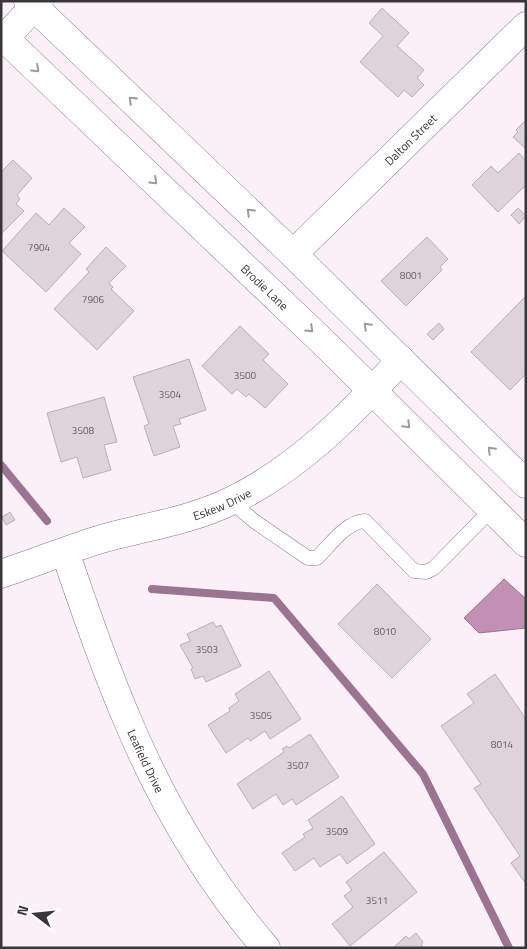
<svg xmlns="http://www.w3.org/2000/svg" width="527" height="949" font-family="'Titillium Web',sans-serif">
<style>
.water{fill:#c28fb5;stroke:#9a7490}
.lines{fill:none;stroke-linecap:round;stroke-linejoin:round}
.stream{stroke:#9a7490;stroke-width:8}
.building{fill:#ded3db;stroke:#b9afb6}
.service-casing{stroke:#887e85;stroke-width:15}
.minor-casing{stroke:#887e85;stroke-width:29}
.tertiary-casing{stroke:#887e85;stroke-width:29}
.secondary-casing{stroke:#887e85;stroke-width:29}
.service{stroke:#fff;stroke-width:14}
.minor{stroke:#fff;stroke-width:28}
.tertiary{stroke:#fff;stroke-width:28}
.secondary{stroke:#fff;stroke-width:28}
.oneway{stroke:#9d9a9c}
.labels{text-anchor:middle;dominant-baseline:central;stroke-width:4.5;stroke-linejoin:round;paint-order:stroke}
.number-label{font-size:10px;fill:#645d62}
.street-label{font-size:12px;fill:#3b363a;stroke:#fff}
</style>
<rect width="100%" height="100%" fill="#fbf0f8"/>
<!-- water -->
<polygon class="water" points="504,579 526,599 526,628 479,633 464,618"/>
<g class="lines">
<!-- stream -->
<g class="stream">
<polyline points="1,465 47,521"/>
<polyline points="152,589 274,598 423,774 509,948"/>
</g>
</g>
<!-- building -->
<g class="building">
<polygon points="382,8 409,33 397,46 424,70 417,78 424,85 412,97 404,90 398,97 360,62 383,36 369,23"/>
<polygon points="526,120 526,149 513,137 518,132 516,130"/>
<polygon points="519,153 526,161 526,185 498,212 472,185 491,166 498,173"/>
<polygon points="13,160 32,178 17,195 20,199 16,204 24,211 1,234 1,172"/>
<polygon points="64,208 85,227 69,243 81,254 46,292 2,251 36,213 49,225"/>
<polygon points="518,208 526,216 519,224 511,215"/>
<polygon points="427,237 448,259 440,267 442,270 406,306 381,281"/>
<polygon points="106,247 126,266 109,283 113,287 111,289 134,311 97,350 54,309 89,272 86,269"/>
<polygon points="526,296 526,374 510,390 471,352"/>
<polygon points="439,323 444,329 433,340 427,334"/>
<polygon points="240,326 269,354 263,360 288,384 265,408 249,394 246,397 237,389 232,394 202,366"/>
<polygon points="189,359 206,410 179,419 181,424 173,426 180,447 154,456 144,426 149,424 133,377"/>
<polygon points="104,397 117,442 104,445 111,470 83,478 77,457 61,462 47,413"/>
<polygon points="10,512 15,520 6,525 2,517"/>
<polygon points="377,584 431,639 392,678 338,624"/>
<polygon points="213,622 216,627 221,625 241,666 206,682 203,676 195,679 191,669 193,668 180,645 190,641 187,634"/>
<polygon points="269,671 301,719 270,739 265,731 250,741 248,738 226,753 208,725 230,711 229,708 239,701 235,694"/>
<polygon points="495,674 526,719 526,884 511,863 520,856 474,788 481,784 441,726 474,703 467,694"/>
<polygon points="310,734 339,777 296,805 292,799 283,805 276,794 253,809 237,784 284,752 282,749 287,746 289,748"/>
<polygon points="342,796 375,844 347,864 340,854 320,867 314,858 295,871 282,853 305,837 303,834 313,828 308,820"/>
<polygon points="384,852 417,892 350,946 332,924 353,907 344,896 352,890 346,882"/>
<polygon points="416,933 423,942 421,945 424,948 393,948 406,936 409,939"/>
</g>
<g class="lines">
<!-- service casing -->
<g class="service-casing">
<path id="service" d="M231,501L254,521L308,558H317C330,545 347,521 365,521L414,571L426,572L434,568L492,509"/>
</g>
<!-- minor casing -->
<g class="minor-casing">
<g id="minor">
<polyline points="5,38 39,1"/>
<path id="s1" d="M293,254L526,26"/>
<path id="s2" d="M65,552C86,613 107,674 133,733C166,809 212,885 266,948"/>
</g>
</g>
<!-- tertiary casing -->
<g class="tertiary-casing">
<g id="tertiary">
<path id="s3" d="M1,574C34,563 66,550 98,540C143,527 191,521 233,500C300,467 351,414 401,360"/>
</g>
</g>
<!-- secondary casing -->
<g class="secondary-casing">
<g id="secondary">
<polyline points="28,1 293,254 526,484"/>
<path id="s4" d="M1,35L324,343L526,543"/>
</g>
</g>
<!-- service -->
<use href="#service" class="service"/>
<!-- minor -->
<use href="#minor" class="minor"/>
<!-- tertiary -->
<use href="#tertiary" class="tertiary"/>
<!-- secondary -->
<use href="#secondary" class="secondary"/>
</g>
<!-- one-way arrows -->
<defs><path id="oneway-chevron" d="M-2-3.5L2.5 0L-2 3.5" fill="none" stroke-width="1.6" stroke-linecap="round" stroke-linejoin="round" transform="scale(1.25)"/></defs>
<g class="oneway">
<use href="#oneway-chevron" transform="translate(36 69) rotate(43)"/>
<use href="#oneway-chevron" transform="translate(132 100) rotate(-136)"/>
<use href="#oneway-chevron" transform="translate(154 181) rotate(43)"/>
<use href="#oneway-chevron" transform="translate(250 212) rotate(-136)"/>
<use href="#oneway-chevron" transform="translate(367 326) rotate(-135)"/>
<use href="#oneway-chevron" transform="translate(310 329) rotate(44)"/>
<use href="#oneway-chevron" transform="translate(407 425) rotate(45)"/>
<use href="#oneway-chevron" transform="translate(491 450) rotate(-135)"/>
</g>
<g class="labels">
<!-- number labels -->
<g class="number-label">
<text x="39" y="247">7904</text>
<text x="411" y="275">8001</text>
<text x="93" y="299">7906</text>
<text x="245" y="375">3500</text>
<text x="170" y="394">3504</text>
<text x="83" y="430">3508</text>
<text x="385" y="631">8010</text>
<text x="207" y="649">3503</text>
<text x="261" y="715">3505</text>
<text x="502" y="744">8014</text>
<text x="298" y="765">3507</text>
<text x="337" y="831">3509</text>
<text x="377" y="900">3511</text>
</g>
<!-- street labels -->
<g class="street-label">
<text stroke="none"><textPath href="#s1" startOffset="164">Dalton Street</textPath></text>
<text stroke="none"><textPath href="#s4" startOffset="365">Brodie Lane</textPath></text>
<text stroke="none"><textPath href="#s3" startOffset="232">Eskew Drive</textPath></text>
<text stroke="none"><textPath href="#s2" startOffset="224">Leafield Drive</textPath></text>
</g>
</g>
<!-- border -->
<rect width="527" height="949" fill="none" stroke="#3b363a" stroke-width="5"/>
<!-- north arrow -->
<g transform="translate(35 914) rotate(286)" stroke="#ffffff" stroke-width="4" paint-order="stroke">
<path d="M0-4L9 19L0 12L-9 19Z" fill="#3b363a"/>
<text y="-8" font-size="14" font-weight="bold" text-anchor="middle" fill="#3b363a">N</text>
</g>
</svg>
